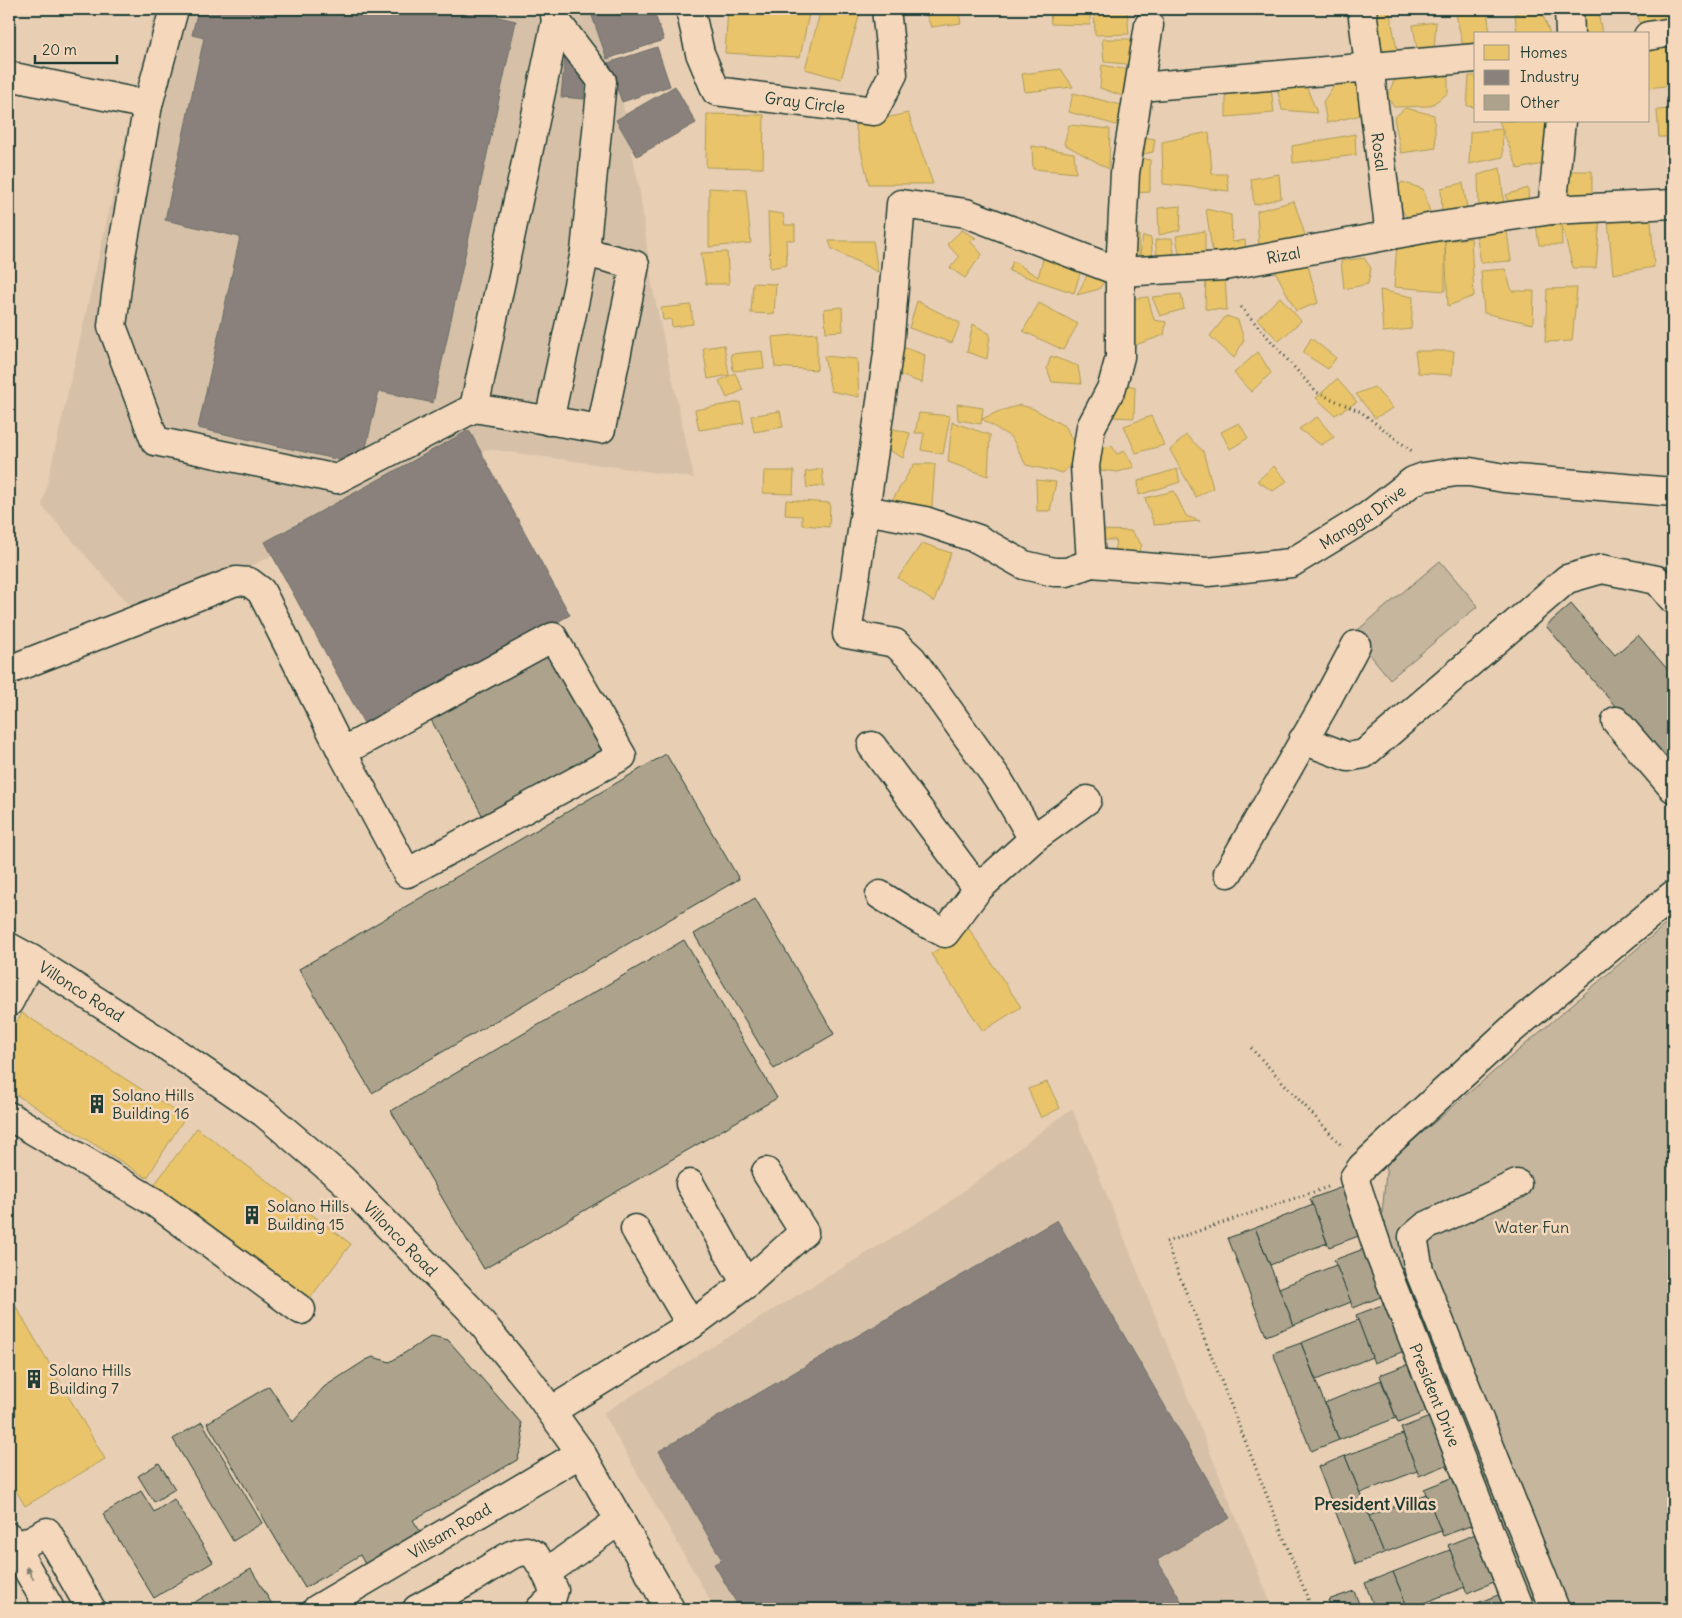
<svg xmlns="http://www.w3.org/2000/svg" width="1682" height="1618" font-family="Delius,sans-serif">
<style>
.built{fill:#d6c1a8}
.green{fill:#c6b69e;stroke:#727a69}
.homes{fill:#e9c46a;stroke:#ac9c5a}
.industry{fill:#8a817c;stroke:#6a6d66}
.building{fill:#ada38d;stroke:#1f3d34}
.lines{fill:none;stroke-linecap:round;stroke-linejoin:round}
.minor-casing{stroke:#1f3d34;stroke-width:31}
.path{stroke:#1f3d34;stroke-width:3;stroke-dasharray:1 4;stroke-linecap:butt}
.minor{stroke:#f5d7bb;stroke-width:28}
.oneway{fill:#7f8271}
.labels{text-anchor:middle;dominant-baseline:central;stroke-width:5;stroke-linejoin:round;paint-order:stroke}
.street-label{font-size:16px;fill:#1f3d34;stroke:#f5d7bb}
.poi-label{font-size:16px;fill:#1f3d34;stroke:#f5d7bb;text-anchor:start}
.park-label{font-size:16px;fill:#30493f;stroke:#f5d7bb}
.neighbourhood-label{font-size:18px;font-weight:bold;fill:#1f3d34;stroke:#f5d7bb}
</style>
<rect width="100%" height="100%" fill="#e8ceb3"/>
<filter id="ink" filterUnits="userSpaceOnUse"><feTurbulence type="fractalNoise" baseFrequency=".02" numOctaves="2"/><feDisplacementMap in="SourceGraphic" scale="10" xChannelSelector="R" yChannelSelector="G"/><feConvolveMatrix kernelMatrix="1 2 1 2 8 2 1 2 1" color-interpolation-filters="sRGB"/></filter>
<g filter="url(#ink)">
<!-- built -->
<g class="built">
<polygon points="155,9 605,9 640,193 652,285 694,478 487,449 142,620 42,506"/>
<polygon points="1072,1108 1273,1609 715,1609 603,1413 941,1208"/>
</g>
<!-- green -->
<g class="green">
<polygon points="1440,561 1478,606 1390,679 1353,634"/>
<polygon points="1673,918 1673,1609 1532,1609 1389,1251 1382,1214 1387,1163"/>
</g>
<!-- homes -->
<g class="homes">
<polygon points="728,9 810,9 800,57 725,53"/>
<polygon points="821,9 861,10 841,79 805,69"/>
<polygon points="924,9 958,9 961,23 931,27"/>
<polygon points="1050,9 1090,9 1090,25 1051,24"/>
<polygon points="1094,9 1127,9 1129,34 1095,35"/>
<polygon points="1272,9 1316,9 1316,13 1272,10"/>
<polygon points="1368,9 1389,9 1399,59 1374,62"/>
<polygon points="1636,9 1673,9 1673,24 1642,31"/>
<polygon points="1487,10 1490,34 1476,34 1476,50 1464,51 1456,14"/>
<polygon points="1541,10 1550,34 1517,34 1515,13"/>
<polygon points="1598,10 1602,34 1586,34 1580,14"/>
<polygon points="1436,22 1434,50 1418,55 1413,25"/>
<polygon points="1673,36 1673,85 1648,88 1648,40"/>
<polygon points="1102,39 1133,39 1137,65 1104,62"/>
<polygon points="1102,65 1134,71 1128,98 1100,88"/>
<polygon points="1061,69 1073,87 1025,92 1022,74"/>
<polygon points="1427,74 1448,76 1448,93 1430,106 1394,107 1387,96 1395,79"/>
<polygon points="1469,76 1476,76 1476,107 1467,106"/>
<polygon points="1360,81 1361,115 1327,123 1323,102 1336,82"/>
<polygon points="1305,83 1317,113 1282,110 1277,87"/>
<polygon points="1271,88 1274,113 1226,117 1226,90"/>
<polygon points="1073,93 1121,105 1120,126 1069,112"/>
<polygon points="1405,108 1434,115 1436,148 1401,153 1394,118"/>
<polygon points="1673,109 1673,137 1659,137 1657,110"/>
<polygon points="908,113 933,184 869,184 855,125"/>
<polygon points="707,114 764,115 763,168 706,167"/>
<polygon points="1499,121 1552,121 1553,162 1518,169"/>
<polygon points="1069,125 1110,129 1109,169 1064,144"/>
<polygon points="1502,129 1503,157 1469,164 1470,132"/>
<polygon points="1209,132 1212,174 1227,174 1229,191 1163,184 1162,142"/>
<polygon points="1355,134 1356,155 1293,163 1292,146"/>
<polygon points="1137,136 1155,139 1153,152 1134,156"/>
<polygon points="1032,146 1074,153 1076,173 1033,169"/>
<polygon points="1134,156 1150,160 1150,192 1131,193"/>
<polygon points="1500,168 1504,202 1479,211 1478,175"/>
<polygon points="1558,171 1592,171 1592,199 1558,200"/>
<polygon points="1279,174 1281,198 1254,205 1251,179"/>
<polygon points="1402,182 1423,189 1431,216 1410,222 1392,195"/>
<polygon points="1463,183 1467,208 1442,212 1441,188"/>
<polygon points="709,188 746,190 751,243 709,247"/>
<polygon points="1528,188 1529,207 1509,210 1506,195"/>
<polygon points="1294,201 1307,241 1259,250 1257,211"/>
<polygon points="1181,206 1180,230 1159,235 1158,208"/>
<polygon points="1206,209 1231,215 1232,242 1245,240 1246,250 1213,256"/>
<polygon points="768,212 783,214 785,225 795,225 795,240 786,240 787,265 770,268"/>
<polygon points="1600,219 1596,268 1573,268 1561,222"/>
<polygon points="1608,220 1651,220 1654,267 1613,274"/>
<polygon points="1561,222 1562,245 1539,245 1536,224"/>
<polygon points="962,230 976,238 970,241 982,254 965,278 950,268 959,257 947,244"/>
<polygon points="1205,231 1205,256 1180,259 1176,236"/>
<polygon points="1507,231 1511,261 1481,263 1476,233"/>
<polygon points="1123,234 1139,234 1139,260 1121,261"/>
<polygon points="1143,236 1151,238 1153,263 1139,260"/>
<polygon points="1445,237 1445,291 1394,287 1397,242"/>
<polygon points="1172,238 1175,261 1158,264 1155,240"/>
<polygon points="1471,238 1474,296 1448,306 1445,241"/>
<polygon points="829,241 873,241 878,272 832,249"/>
<polygon points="727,252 729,284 706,284 701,253"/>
<polygon points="1044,256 1081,270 1074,293 1009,271 1013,261 1038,277"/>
<polygon points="1306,258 1318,303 1296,311 1274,269"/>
<polygon points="1364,258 1371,268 1368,284 1344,289 1341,261"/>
<polygon points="1092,266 1109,275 1099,289 1077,295"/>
<polygon points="1505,269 1512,291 1534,291 1533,324 1484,313 1481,271"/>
<polygon points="1206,275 1225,276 1227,310 1205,309"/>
<polygon points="753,283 776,284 774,314 751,313"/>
<polygon points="1577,288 1572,341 1545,342 1547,289"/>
<polygon points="1380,290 1413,297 1411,329 1383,332"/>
<polygon points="1181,294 1184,309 1160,316 1152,297"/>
<polygon points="1148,297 1154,320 1166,322 1164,335 1127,348 1129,299"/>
<polygon points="1280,297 1301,321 1279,341 1257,319"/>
<polygon points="917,301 960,323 952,343 909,328"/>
<polygon points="1039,303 1078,324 1063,350 1023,331"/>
<polygon points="691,305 693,324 672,327 671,319 663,320 661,308"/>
<polygon points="842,307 843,331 826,332 824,309"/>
<polygon points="1226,316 1238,320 1244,340 1234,358 1210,336"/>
<polygon points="973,324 990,334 987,359 967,352"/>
<polygon points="817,333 817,370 775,367 772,337"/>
<polygon points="1311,338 1336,358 1328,369 1303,353"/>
<polygon points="724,345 729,375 708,379 703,348"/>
<polygon points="897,345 925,355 922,383 894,373"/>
<polygon points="762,351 764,368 733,371 731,354"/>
<polygon points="1415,351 1454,351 1452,375 1418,373"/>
<polygon points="1258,352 1271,373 1251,392 1234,373"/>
<polygon points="824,356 857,359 859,397 831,391"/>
<polygon points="1051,356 1078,366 1081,384 1052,382 1047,368"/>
<polygon points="735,373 743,390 727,398 719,381"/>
<polygon points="1337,379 1357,402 1335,415 1316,398"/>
<polygon points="1120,382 1135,387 1134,418 1113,417"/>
<polygon points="1374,387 1393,408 1375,418 1356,394"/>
<polygon points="740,402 744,423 699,430 695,410"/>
<polygon points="957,404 983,408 981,424 958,420"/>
<polygon points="1020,405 1034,409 1066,427 1079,454 1063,473 1026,465 1012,438 982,419 997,412"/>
<polygon points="780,411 783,427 754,432 751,416"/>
<polygon points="919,413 950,416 943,454 921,450 924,433 915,433"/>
<polygon points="1151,416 1164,445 1136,453 1124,426"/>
<polygon points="1317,417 1334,437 1321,445 1299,429"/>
<polygon points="952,422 990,435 988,476 948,462"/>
<polygon points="1239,423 1248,438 1230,449 1221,432"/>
<polygon points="886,427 910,433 903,458 880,445"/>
<polygon points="1186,435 1203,451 1213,488 1196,497 1170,450"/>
<polygon points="1112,446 1117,454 1125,451 1134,467 1118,472 1091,469 1092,449"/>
<polygon points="914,464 935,464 931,519 888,507"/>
<polygon points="1274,466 1287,481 1273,491 1257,481"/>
<polygon points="822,469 824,486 807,488 805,472"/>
<polygon points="1177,469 1180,482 1139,495 1138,481"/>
<polygon points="764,471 794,471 793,494 763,493"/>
<polygon points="1036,480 1056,482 1050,511 1037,511"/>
<polygon points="1174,491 1186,516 1200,521 1154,525 1145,498"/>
<polygon points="786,500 830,503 829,527 802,525 802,516 785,515"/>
<polygon points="1102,530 1131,531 1142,545 1136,558 1113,558 1116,540 1100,540"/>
<polygon points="922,543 951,553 934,602 898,578"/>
<polygon points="969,929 1021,1007 983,1031 931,954"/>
<polygon points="22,1013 185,1117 147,1178 9,1090 9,1035"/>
<polygon points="1047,1082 1060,1108 1041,1118 1028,1089"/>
<polygon points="197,1128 351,1244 307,1302 154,1185"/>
<polygon points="9,1276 16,1289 9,1294"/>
<polygon points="11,1298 105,1459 25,1506 9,1478 9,1299"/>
</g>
<!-- industry -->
<g class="industry">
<polygon points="198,9 463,9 516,21 433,403 379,391 362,465 198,428 240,237 165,220 204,38 192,35"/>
<polygon points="613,9 653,9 664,40 607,59 592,16"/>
<polygon points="657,47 670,86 622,102 608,63"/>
<polygon points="565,54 586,64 584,99 561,97"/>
<polygon points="675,86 696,123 637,156 616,120"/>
<polygon points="469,430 570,615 366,727 265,542"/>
<polygon points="1057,1220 1230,1518 1157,1560 1186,1609 740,1609 714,1564 722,1560 659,1451"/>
</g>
<!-- building -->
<g class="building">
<polygon points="1571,604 1615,655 1638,635 1673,676 1673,773 1546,626"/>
<polygon points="545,647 607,761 488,826 428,714"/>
<polygon points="666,754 739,879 372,1093 299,969"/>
<polygon points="755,898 834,1034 774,1069 694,934"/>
<polygon points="684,940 777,1098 484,1269 391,1111"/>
<polygon points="1345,1186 1364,1234 1329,1247 1310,1199"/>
<polygon points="1313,1205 1327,1243 1270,1265 1255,1228"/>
<polygon points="1255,1228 1294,1325 1266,1336 1228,1238"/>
<polygon points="1369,1247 1388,1294 1353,1308 1334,1260"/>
<polygon points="1336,1265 1351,1302 1294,1325 1279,1288"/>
<polygon points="1390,1302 1409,1349 1374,1363 1356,1315"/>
<polygon points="1358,1320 1372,1357 1316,1380 1301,1343"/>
<polygon points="432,1336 448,1340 521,1423 523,1439 522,1446 517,1460 413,1520 423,1536 367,1568 360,1555 305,1588 207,1423 269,1386 293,1422 324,1387 366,1360 373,1357 390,1362"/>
<polygon points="1301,1343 1339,1440 1311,1451 1273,1353"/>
<polygon points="1414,1362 1433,1409 1398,1423 1380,1375"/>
<polygon points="1381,1380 1396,1418 1339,1440 1325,1403"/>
<polygon points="1435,1415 1454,1462 1419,1476 1401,1428"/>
<polygon points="202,1422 262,1523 233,1541 173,1439"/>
<polygon points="1403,1434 1417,1471 1360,1493 1345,1456"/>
<polygon points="1345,1456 1384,1553 1356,1564 1318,1467"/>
<polygon points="159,1463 175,1489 154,1502 138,1476"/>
<polygon points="1459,1475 1478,1523 1443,1536 1424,1489"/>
<polygon points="141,1491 154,1512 174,1499 213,1562 154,1598 103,1514"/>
<polygon points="1426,1494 1441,1531 1384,1553 1369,1516"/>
<polygon points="1483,1531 1501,1579 1467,1593 1448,1545"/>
<polygon points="1450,1550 1465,1587 1408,1609 1393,1572"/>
<polygon points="251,1569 275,1609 183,1609"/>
<polygon points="1393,1572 1408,1609 1375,1609 1365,1583"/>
<polygon points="1354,1591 1361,1609 1332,1609 1328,1600"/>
<polygon points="1506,1592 1513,1609 1473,1609 1472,1605"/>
</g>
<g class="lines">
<!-- minor casing -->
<g class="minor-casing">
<g id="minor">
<polyline points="174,9 148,105 121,256 112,326 155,441 337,479 474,408 601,429 635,265 585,252"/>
<path id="s1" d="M690,9L700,53L716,91L874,111L893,74L886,9"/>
<path id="s2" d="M1362,9L1390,235"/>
<polyline points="1569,9 1570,34"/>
<polyline points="1648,36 1673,32"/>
<polyline points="9,76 148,105"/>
<polyline points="1140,87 1476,58"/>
<polyline points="1552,210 1561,121"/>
<polyline points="474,408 556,21 554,9"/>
<polyline points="549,421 585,252 602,81 556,21"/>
<path id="s3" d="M865,510L925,521L978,539L1024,565L1054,572H1067L1091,563L1208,572L1291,563L1368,516L1413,481L1424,477L1456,472H1470L1504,478L1673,492"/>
<polyline points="1091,563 1085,466 1091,427 1112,387 1120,357 1120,272 1125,173 1149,25"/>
<polyline points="9,670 236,581 249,582 261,591 342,752 407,873 622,756 553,637 342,752"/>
<polyline points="1616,721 1673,788"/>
<polyline points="1303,740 1348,757 1364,754 1567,579 1602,569 1657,580 1673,599"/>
<polyline points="872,746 978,889"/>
<path id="s4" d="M1033,839L999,781L912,659L895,643L847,634L889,347L901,204L966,213L1120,272L1224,266L1434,227L1552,210L1673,204"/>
<polyline points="1228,873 1324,705 1356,645"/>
<polyline points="880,895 920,920 945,933 978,889 1033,839 1087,800"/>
<path id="s5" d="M9,947L31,959L162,1043L264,1113L342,1179L470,1309L530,1382L581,1453L670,1609"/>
<polyline points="9,1002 31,959"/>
<polyline points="9,1116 154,1202 301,1310"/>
<polyline points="690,1184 746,1284"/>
<polyline points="1517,1184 1426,1226 1413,1237 1419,1270 1555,1609"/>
<polyline points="635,1229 691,1325"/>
<polyline points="551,1411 691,1325 746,1284 804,1232 766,1172"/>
<polyline points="9,1537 50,1609"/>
<polyline points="16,1548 47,1532 91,1609"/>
<polyline points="546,1573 620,1520"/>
<path id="s6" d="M317,1609L581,1453"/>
<polyline points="417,1609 467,1582 511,1555 520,1552 526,1551 535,1555 546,1573 554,1590 551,1600 540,1609"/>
<polyline points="1520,1609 1380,1255 1354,1178 1362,1167 1511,1030 1673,895"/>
</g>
</g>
<!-- path -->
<g class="path">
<polyline points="1241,307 1316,392 1361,412 1413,452"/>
<polyline points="1251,1048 1343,1147"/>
<polyline points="1312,1609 1166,1242 1328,1187"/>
</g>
<!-- minor -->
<use href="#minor" class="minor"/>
</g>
<!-- one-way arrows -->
<defs><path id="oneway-solid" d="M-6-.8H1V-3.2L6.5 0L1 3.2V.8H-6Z" transform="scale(1.25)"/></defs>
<use class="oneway" href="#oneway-solid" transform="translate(30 1573) rotate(-120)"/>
</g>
<!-- icons -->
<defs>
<g id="building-bare" transform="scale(1.5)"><path d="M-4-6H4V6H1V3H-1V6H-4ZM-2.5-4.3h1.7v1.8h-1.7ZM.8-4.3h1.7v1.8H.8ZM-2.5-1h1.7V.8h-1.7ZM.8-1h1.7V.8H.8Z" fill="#1f3d34" stroke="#f5d7bb" stroke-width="2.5" paint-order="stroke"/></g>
</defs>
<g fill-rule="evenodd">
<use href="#building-bare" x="97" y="1104"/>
<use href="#building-bare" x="252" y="1215"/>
<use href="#building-bare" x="34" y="1379"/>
</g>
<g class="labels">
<!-- street labels -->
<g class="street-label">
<text stroke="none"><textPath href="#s1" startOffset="176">Gray Circle</textPath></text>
<text stroke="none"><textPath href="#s2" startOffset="144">Rosal</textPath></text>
<text stroke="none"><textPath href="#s4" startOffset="1118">Rizal</textPath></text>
<text stroke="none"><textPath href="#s3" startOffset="525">Mangga Drive</textPath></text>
<text stroke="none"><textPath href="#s5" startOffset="85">Villonco Road</textPath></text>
<text stroke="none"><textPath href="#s5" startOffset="490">Villonco Road</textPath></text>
<text transform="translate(1435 1395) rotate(68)">President Drive</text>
<text stroke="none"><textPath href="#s6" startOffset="154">Villsam Road</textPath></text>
</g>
<!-- poi labels -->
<g class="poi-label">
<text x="112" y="1095">Solano Hills<tspan x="112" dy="18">Building 16</tspan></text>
<text x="267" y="1206">Solano Hills<tspan x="267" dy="18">Building 15</tspan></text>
<text x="49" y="1370">Solano Hills<tspan x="49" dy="18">Building 7</tspan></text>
</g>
<!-- park labels -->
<g class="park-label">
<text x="1532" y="1227">Water Fun</text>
</g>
<!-- neighbourhood labels -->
<g class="neighbourhood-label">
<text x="1375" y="1503">President Villas</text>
</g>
</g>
<!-- margin -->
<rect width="1682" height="1618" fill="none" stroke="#f5d7bb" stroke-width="30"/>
<rect x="15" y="15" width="1652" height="1588" fill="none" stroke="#1f3d34" stroke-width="2" filter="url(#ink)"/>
<!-- legend -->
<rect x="1474" y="32" width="175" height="90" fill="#f5d7bb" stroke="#9f9985"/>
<rect x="1484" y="45" width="25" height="15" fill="#e9c46a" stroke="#9f9985"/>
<text x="1520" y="58" font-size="15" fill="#1f3d34">Homes</text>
<rect x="1484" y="70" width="25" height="15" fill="#8a817c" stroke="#9f9985"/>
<text x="1520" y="82" font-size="15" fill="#1f3d34">Industry</text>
<rect x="1484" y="95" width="25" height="15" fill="#ada38d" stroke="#9f9985"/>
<text x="1520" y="108" font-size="15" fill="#1f3d34">Other</text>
<!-- scale -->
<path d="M35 55v8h82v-8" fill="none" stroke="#1f3d34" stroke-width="2.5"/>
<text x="42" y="55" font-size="15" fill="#1f3d34" stroke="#f5d7bb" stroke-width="4" paint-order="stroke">20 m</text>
</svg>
